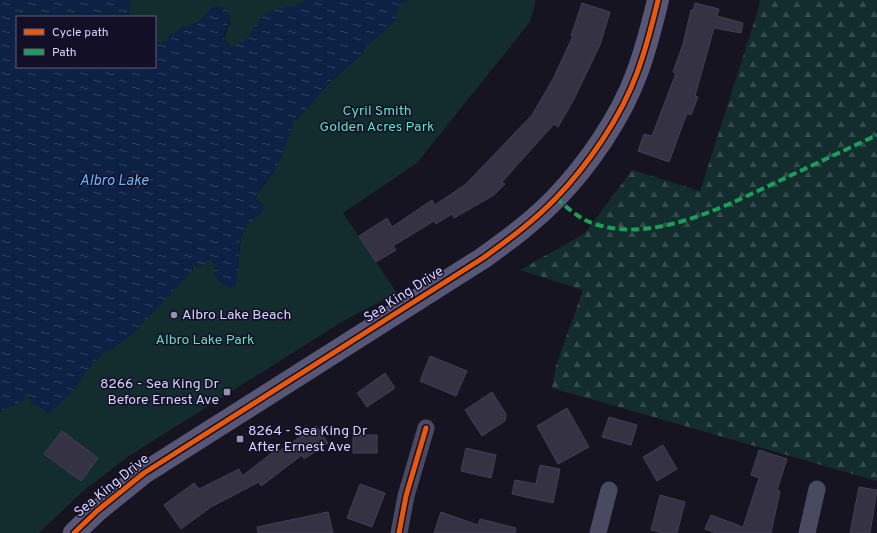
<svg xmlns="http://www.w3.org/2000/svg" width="877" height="533" font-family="Overpass,sans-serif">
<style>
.forest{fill:url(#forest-firs)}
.green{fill:#132c2d}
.water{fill:url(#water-ripples)}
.building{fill:#343243;stroke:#433f54}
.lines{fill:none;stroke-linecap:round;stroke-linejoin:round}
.street{stroke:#4a4962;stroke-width:17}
.secondary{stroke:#575674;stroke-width:22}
.quiet{stroke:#1a9f57;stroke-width:4;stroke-dasharray:8 4;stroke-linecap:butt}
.cycleway-casing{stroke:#130f26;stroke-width:8}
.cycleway{stroke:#e8590c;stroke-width:5}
.poi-dot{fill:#9591b1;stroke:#130f26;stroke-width:1.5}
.labels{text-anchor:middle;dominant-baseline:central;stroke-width:3;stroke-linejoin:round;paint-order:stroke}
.park-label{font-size:14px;fill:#5fe0c0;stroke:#130f26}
.street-label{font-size:14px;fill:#d9d4ff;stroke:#130f26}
.poi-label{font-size:14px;fill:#d9d4ff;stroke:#130f26;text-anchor:start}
.water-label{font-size:15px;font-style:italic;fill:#62b6ff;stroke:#130f26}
</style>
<defs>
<pattern id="forest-firs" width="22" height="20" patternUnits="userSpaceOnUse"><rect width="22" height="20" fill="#132c2d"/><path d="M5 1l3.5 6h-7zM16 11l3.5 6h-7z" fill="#354a4c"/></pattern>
<pattern id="water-ripples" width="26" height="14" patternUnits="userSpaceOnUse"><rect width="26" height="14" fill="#0d2144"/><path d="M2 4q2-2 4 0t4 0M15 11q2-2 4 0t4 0" fill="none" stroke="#304060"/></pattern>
</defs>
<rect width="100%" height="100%" fill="#161421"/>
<!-- forest -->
<polygon class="forest" points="760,0 877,0 877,481 552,388 556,366 583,290 520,270 585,233 632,170 700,191 758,10"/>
<!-- green -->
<g class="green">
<path d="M131,0H305C298,9 275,8 264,15C257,20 256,30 250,36C247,40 238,45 232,48L224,39L230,22L228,10L215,5L199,22L181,28L168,41L160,44L155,39V17H131L129,12Z"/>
<path d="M408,0H536L530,22L417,163L343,213L397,293L345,320L129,456L82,492L39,533H0V413L6,408L22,402L26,391L27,394L63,400L72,392L92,364L103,353L122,342L134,332L193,270L192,264L196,267L206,263L209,259L215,264C215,280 219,280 233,287L235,286L241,238L244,229L261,202L256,200L257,195L276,168L293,126L292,119H297L329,83L362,54L365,47L391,24L397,13L398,5Z"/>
</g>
<!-- water -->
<path class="water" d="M0,0H131L129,12L131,17H17V67H155V39L160,44L166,42L170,34H176L181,28L199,22L215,5L228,10L230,20L223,36L227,44L232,48L250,36L253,28L264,15L273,10L301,4L305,0H408L398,5L395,21L365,47L362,54L329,83L299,118L292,119L293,126L276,168L273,174L264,183L256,198V200L263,204L264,209C259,218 249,220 244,229C236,246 241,269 235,286L231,288L219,282L214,272L215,264L209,259L204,265L198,268L192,264V271L134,332L122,342L103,353L92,364L72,392L52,411L48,413L31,402L26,391L22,402L6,408L0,413Z"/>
<!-- building -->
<g class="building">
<polygon points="582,3 610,12 600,45 574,99 558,127 554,124 502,182 505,184 494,195 454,218 452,214 436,224 434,221 393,246 396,250 376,262 359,236 387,218 392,227 432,200 435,205 466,184 532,115 553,79 573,36 571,36"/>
<polygon points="695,3 719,9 717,16 743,23 741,33 714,28 695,96 698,97 691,115 687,113 669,162 638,151 644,134 652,136 676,73 673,72 683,44 691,10 693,10"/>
<polygon points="430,356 467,371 456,396 420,381"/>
<polygon points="385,373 395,388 367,407 357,393"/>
<polygon points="492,392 506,414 505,421 482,436 465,410"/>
<polygon points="567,408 589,447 558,464 537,426"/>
<polygon points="609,417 637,425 631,445 602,437"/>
<polygon points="316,426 328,443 304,459 302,455 261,486 259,482 211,507 181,529 164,505 194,483 199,489 239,469 242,476 276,450 278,452"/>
<polygon points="62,431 98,458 81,481 44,454"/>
<rect x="353" y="435" width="24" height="18"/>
<polygon points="663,445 677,469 657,481 643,457"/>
<polygon points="466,448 496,455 491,478 461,471"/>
<polygon points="759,450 787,459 777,490 780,491 771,533 716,533 705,529 711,515 743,527 759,478 751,475"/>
<polygon points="540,465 560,469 553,503 512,494 515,480 536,484"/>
<polygon points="360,484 385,493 372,527 347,518"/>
<polygon points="859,487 877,490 870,533 850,533"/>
<polygon points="660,495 685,502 677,533 663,533 651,530"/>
<polygon points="328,512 333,533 258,533 257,527"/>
<polygon points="441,512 478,525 480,519 516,528 515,533 434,533"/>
</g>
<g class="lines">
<!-- street -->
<g class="street">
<polyline points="399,533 406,496 426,428"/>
<polyline points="598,533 609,490"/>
<polyline points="807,533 817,489"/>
</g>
<!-- secondary -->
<path class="secondary" d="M74,533L97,511L144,473L483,258C508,240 534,221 556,198C588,165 621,117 637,73C646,49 652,25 658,0"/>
<!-- quiet -->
<path class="quiet" d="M556,198C571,211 583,222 602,226C659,241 730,204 781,180C813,165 845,150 877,135"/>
<!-- cycleway casing -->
<g class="cycleway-casing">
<g id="cycleway">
<path d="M74,533L97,511L144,473L483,258C508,240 534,221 556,198C588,165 621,117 637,73C646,49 652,25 658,0"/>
<polyline points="399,533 406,496 426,428"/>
</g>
</g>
<!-- cycleway -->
<use href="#cycleway" class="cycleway"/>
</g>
<!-- markers -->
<g class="poi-dot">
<circle cx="174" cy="315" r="4"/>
<rect x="223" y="388" width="8" height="8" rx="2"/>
<rect x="236" y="435" width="8" height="8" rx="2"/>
</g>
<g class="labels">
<!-- park labels -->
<g class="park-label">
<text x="377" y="111">Cyril Smith<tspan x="377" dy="16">Golden Acres Park</tspan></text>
<text x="205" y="340">Albro Lake Park</text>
</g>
<!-- street labels -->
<g class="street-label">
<text transform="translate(404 295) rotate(-33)">Sea King Drive</text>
<text transform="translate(112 486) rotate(-39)">Sea King Drive</text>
</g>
<!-- poi labels -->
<g class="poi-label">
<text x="182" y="315">Albro Lake Beach</text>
<text x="219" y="384" text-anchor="end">8266 - Sea King Dr<tspan x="219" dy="16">Before Ernest Ave</tspan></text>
<text x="248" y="431">8264 - Sea King Dr<tspan x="248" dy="16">After Ernest Ave</tspan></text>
</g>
<!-- water labels -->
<g class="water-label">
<text x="114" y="181">Albro Lake</text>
</g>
</g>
<!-- legend -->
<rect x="16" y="16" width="140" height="52" fill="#130f26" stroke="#625e7d"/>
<rect x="24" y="29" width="20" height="6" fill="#e8590c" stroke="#625e7d"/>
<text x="52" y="36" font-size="12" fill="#d9d4ff">Cycle path</text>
<rect x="24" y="49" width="20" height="6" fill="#1a9f57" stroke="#625e7d"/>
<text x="52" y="56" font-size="12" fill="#d9d4ff">Path</text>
</svg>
